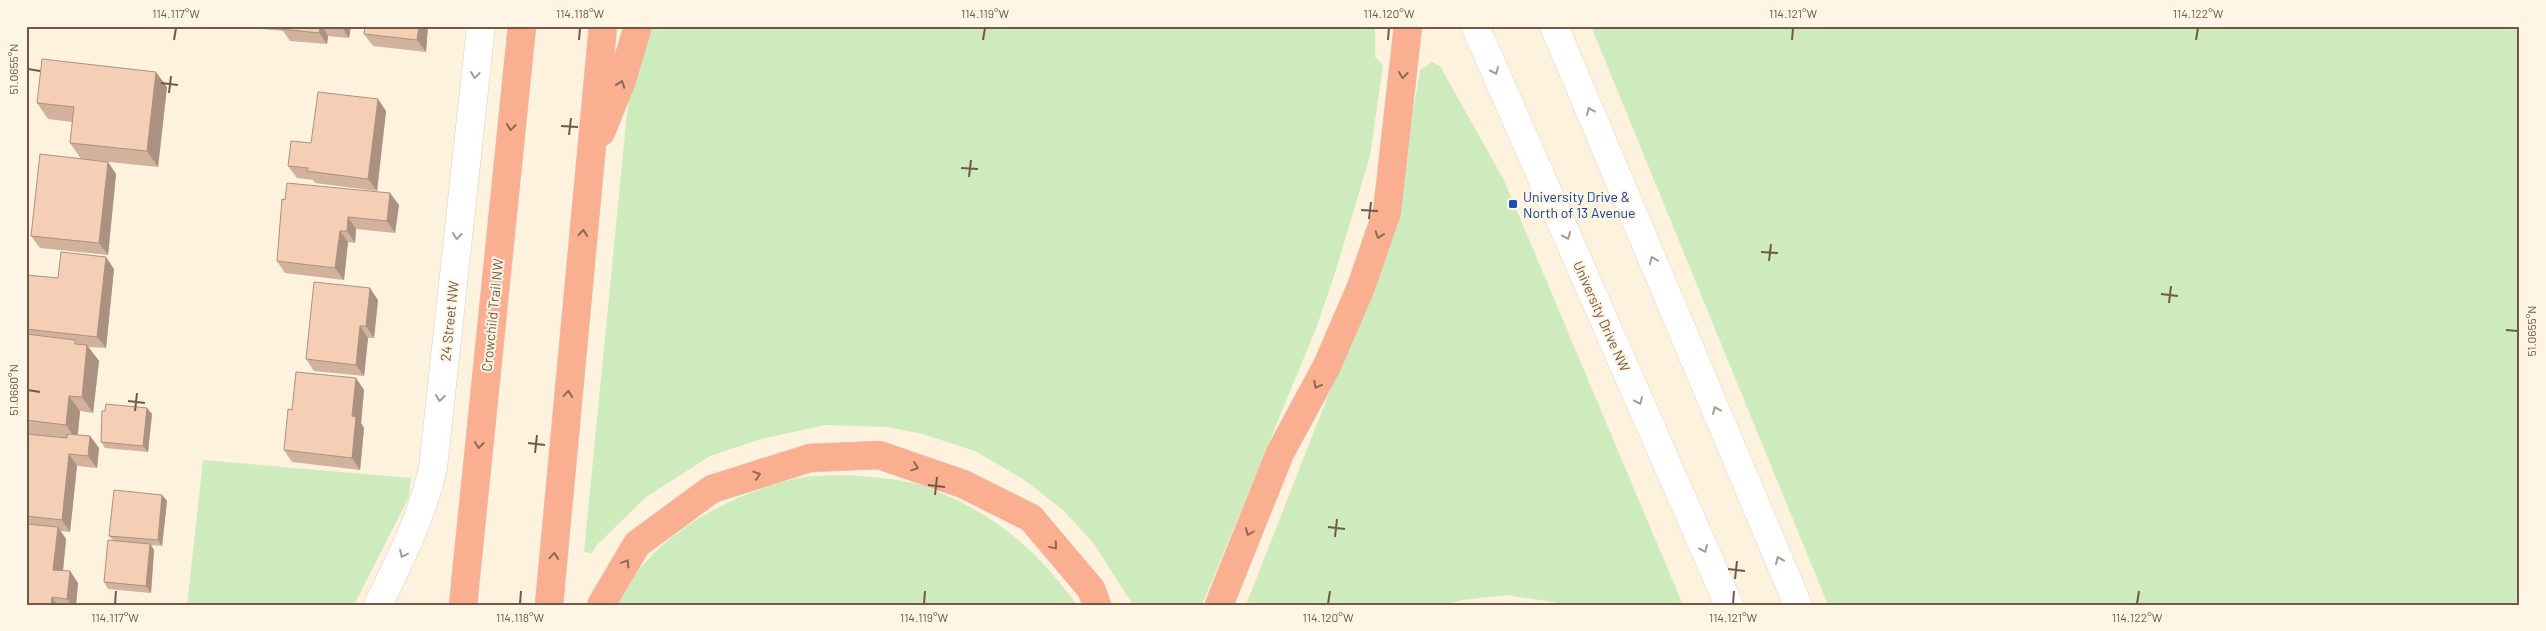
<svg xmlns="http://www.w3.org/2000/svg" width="2546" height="631" font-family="Barlow,sans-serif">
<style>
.green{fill:#ceebbd}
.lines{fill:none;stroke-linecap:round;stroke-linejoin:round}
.street-casing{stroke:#e1cdba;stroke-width:29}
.secondary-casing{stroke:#e8d0ba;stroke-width:29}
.highway-casing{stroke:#ded7d2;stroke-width:29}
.street{stroke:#fff;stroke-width:28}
.secondary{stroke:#fff;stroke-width:28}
.highway{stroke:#fbaf91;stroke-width:28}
.wall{fill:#d2b29c}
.shaded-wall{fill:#ab917f}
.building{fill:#f4cfb5;stroke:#ab917f}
.oneway{stroke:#ac9a8f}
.oneway2{stroke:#8f6954}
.ticks{fill:none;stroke:#745745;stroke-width:2}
.transit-dot{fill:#1a4fb4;stroke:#fff5e5;stroke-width:2}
.labels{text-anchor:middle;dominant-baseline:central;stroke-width:4;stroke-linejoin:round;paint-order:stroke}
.transit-label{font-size:14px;fill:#164399;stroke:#fff5e5;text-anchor:start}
.street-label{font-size:14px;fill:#745745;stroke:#fff5e5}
.neatline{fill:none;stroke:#745745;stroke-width:2}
.ticks-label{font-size:12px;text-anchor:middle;fill:#745745}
</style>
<rect width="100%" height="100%" fill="#fdf2de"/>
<!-- green -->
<g class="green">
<polygon points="650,26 1375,26 1375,57 1383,65 1370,156 1336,270 1317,326 1202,605 1133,605 1094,544 1062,509 1023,479 975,451 922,434 888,427 825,425 761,439 710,456 646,497 596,546 592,553 584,552 627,113 634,72"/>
<polygon points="1591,26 2520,26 2520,605 1828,605"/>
<polygon points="1432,62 1440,66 1504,180 1683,605 1572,605 1507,595 1462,600 1446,605 1246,605 1374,278 1398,201 1420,70"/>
<polygon points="203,460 411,478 409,497 354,605 187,605"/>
<path d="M845,475C871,477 897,478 921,485C931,488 941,493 950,497C1005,522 1041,556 1077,605H615C652,536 725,495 799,478C814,475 830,476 845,475Z"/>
</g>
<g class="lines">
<!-- street casing -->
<g class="street-casing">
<path id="street" d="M378,605C400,560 422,517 433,468L481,26"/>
</g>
<!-- secondary casing -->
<g class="secondary-casing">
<g id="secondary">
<polyline points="1475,26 1729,605"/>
<polyline points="1554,26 1798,605"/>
</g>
</g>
<!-- highway casing -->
<g class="highway-casing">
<g id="highway">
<polyline points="601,132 622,80 638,26"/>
<polyline points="463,605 522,26"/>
<polyline points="549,605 603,26"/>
<polyline points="601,605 637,544 712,489 810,458 879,455 963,484 1031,518 1091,589 1097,605"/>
<polyline points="1219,605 1280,453 1327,366 1361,287 1387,212 1408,26"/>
</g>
</g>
<!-- street -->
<use href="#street" class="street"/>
<!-- secondary -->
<use href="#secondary" class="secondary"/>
<!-- highway -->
<use href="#highway" class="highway"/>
</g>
<!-- wall -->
<g class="wall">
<polygon points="250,26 351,26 349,38 328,36 327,44 290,41 283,31 251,28"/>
<polygon points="428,26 426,52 373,46 364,34"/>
<polygon points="167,87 158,167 81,159 70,143 72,122 48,119 37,103"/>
<polygon points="386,111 377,191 315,183 313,180 297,178 288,166 311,143"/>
<polygon points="116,174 108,255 40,248 31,236"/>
<polygon points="282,199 399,205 395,233 356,229 355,243 348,242 344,280 285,273 277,261"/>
<polygon points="114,269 106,348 88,347 99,361 93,413 80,411 78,435 90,436 99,448 97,468 77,466 70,532 60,531 66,539 63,571 70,571 78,583 76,605 26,605 26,275 58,278"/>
<polygon points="378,300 374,338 368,338 364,376 314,371 306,359"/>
<polygon points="356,378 364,390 361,423 364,428 360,470 292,462 284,450 292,410"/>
<polygon points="147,408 152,414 148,452 105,448 101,442 105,411"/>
<polygon points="162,495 167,501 162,546 151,545 154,550 151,593 108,589 104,582 113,540 109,536"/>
</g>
<!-- shaded-wall -->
<g class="shaded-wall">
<polygon points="320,26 322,26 328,36 327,44 319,33"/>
<polygon points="341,26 351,26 349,38"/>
<polygon points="419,26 428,26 426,52 417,40"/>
<polygon points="156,72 167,87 158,167 147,151"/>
<polygon points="378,99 386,111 377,191 368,179"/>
<polygon points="108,162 116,174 108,255 99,243"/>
<polygon points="390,193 399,205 395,233 387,221"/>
<polygon points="348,217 356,229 355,243 347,231"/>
<polygon points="340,231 348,242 344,280 335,268"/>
<polygon points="106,257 114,269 106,348 97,337"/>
<polygon points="370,288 378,300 374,338 366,326"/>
<polygon points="360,326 368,338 364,376 356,365"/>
<polygon points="87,345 99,361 93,413 82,397"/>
<polygon points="356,378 364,390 361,423 364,428 360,470 352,458 352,416"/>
<polygon points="69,396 80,411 77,441 66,425"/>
<polygon points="147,408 152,414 148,452 143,446"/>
<polygon points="90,436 99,448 97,468 88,456"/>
<polygon points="69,454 77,466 70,532 62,520"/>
<polygon points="162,495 167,501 162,546 158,540"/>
<polygon points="58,527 66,539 62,581 53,570"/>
<polygon points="150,544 154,550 151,593 146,586"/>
<polygon points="70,571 78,583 76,605 71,605 67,599"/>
<polygon points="52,597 57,605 51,605"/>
</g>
<!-- building -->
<g class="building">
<polygon points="282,26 320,26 319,33 281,29"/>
<polygon points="365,26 419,26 417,40 364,34"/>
<polygon points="42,59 156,72 147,151 70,143 74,107 37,103"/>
<polygon points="318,92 378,99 368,179 307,171 308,168 288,166 291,141 311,143"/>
<polygon points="40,154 108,162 99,243 31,236"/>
<polygon points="287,183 390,193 387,221 348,217 347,231 340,231 335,268 277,261 282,199 285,200"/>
<polygon points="61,252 106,257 97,337 26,329 26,275 58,278"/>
<polygon points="314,282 370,288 366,326 360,326 356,365 306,359"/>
<polygon points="26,334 75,340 75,344 87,345 82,397 69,396 66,425 26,420"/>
<polygon points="296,372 356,378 352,416 356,417 352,458 284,450 288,409 292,410"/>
<polygon points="106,404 147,408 143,446 101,442 102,411 105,411"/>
<polygon points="26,434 67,438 67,434 90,436 88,456 69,454 62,520 26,516"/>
<polygon points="114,490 162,495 158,540 109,536"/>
<polygon points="26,524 58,527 53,570 70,571 67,599 52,597 51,605 26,605"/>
<polygon points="108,540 150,544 146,586 104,582"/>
</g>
<!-- one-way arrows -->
<defs><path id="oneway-chevron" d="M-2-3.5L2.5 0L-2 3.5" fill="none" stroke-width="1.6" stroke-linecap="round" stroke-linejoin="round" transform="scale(1.25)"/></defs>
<g class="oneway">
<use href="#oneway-chevron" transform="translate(1495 71) rotate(66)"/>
<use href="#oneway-chevron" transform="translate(475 75) rotate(97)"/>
<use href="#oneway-chevron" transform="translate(1590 111) rotate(-113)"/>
<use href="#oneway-chevron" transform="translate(457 236) rotate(96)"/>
<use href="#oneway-chevron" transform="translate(1567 236) rotate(66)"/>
<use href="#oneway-chevron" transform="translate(1653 260) rotate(-113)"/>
<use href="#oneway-chevron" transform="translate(440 398) rotate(96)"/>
<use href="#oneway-chevron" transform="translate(1639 401) rotate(66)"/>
<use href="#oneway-chevron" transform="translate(1716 410) rotate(-113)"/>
<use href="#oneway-chevron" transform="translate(1704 549) rotate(66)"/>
<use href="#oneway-chevron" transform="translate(403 554) rotate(116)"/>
<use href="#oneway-chevron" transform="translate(1779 560) rotate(-113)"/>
</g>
<g class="oneway2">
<use href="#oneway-chevron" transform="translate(1403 75) rotate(96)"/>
<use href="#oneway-chevron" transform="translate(621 84) rotate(-70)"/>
<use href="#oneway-chevron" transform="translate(511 127) rotate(96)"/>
<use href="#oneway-chevron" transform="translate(583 233) rotate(-85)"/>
<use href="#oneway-chevron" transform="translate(1379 235) rotate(109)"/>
<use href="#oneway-chevron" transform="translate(1317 385) rotate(118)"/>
<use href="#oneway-chevron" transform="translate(568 394) rotate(-85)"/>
<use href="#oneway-chevron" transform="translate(479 445) rotate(96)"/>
<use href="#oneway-chevron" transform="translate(915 467) rotate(19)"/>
<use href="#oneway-chevron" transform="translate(757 475) rotate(-18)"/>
<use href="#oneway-chevron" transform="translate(1249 532) rotate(111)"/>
<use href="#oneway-chevron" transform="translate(1054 546) rotate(50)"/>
<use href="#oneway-chevron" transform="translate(554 556) rotate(-85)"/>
<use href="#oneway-chevron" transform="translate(626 563) rotate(-59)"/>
</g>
<!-- ticks -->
<path class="ticks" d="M174,40L176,28M579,40L580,28M983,40L985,28M1388,40L1389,28M1792,40L1793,28M2196,40L2198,28M28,69L40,71M161,83L178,85M169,93L171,76M561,126L578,127M569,135L571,118M961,168L978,169M969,177L971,160M1361,210L1378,211M1369,219L1371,202M1761,252L1778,253M1769,261L1771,244M2161,294L2178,296M2169,303L2171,286M2506,330L2518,331M28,390L40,392M128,401L145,403M135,411L137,393M528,443L545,445M535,453L537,435M928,485L945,487M935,495L937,477M1328,527L1345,529M1335,537L1337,519M1728,569L1745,571M1735,579L1737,561M115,604L116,591M520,604L521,591M924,604L925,591M1328,604L1330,591M1733,604L1734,591M2137,604L2139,591"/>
<!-- markers -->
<rect class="transit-dot" x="1508" y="199" width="10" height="10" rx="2.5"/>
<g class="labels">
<!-- transit labels -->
<g class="transit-label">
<text x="1523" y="196">University Drive &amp;<tspan x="1523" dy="16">North of 13 Avenue</tspan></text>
</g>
<!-- street labels -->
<g class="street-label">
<text transform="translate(492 315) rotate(-84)">Crowchild Trail NW</text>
<text transform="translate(1602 316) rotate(66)">University Drive NW</text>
<text transform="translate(449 321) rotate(-84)">24 Street NW</text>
</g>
</g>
<!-- border -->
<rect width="2546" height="631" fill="none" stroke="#fff5e5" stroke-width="55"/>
<rect x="28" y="28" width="2490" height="576" class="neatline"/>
<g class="ticks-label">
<text x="176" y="18">114.117°W</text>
<text x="580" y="18">114.118°W</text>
<text x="985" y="18">114.119°W</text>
<text x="1389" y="18">114.120°W</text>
<text x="1793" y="18">114.121°W</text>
<text x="2198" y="18">114.122°W</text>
<text transform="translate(14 69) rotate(-90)" y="4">51.0655°N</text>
<text transform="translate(2532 331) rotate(-90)" y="4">51.0655°N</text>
<text transform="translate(14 390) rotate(-90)" y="4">51.0660°N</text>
<text x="115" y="622">114.117°W</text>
<text x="520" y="622">114.118°W</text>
<text x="924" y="622">114.119°W</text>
<text x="1328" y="622">114.120°W</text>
<text x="1733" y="622">114.121°W</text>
<text x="2137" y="622">114.122°W</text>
</g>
</svg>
